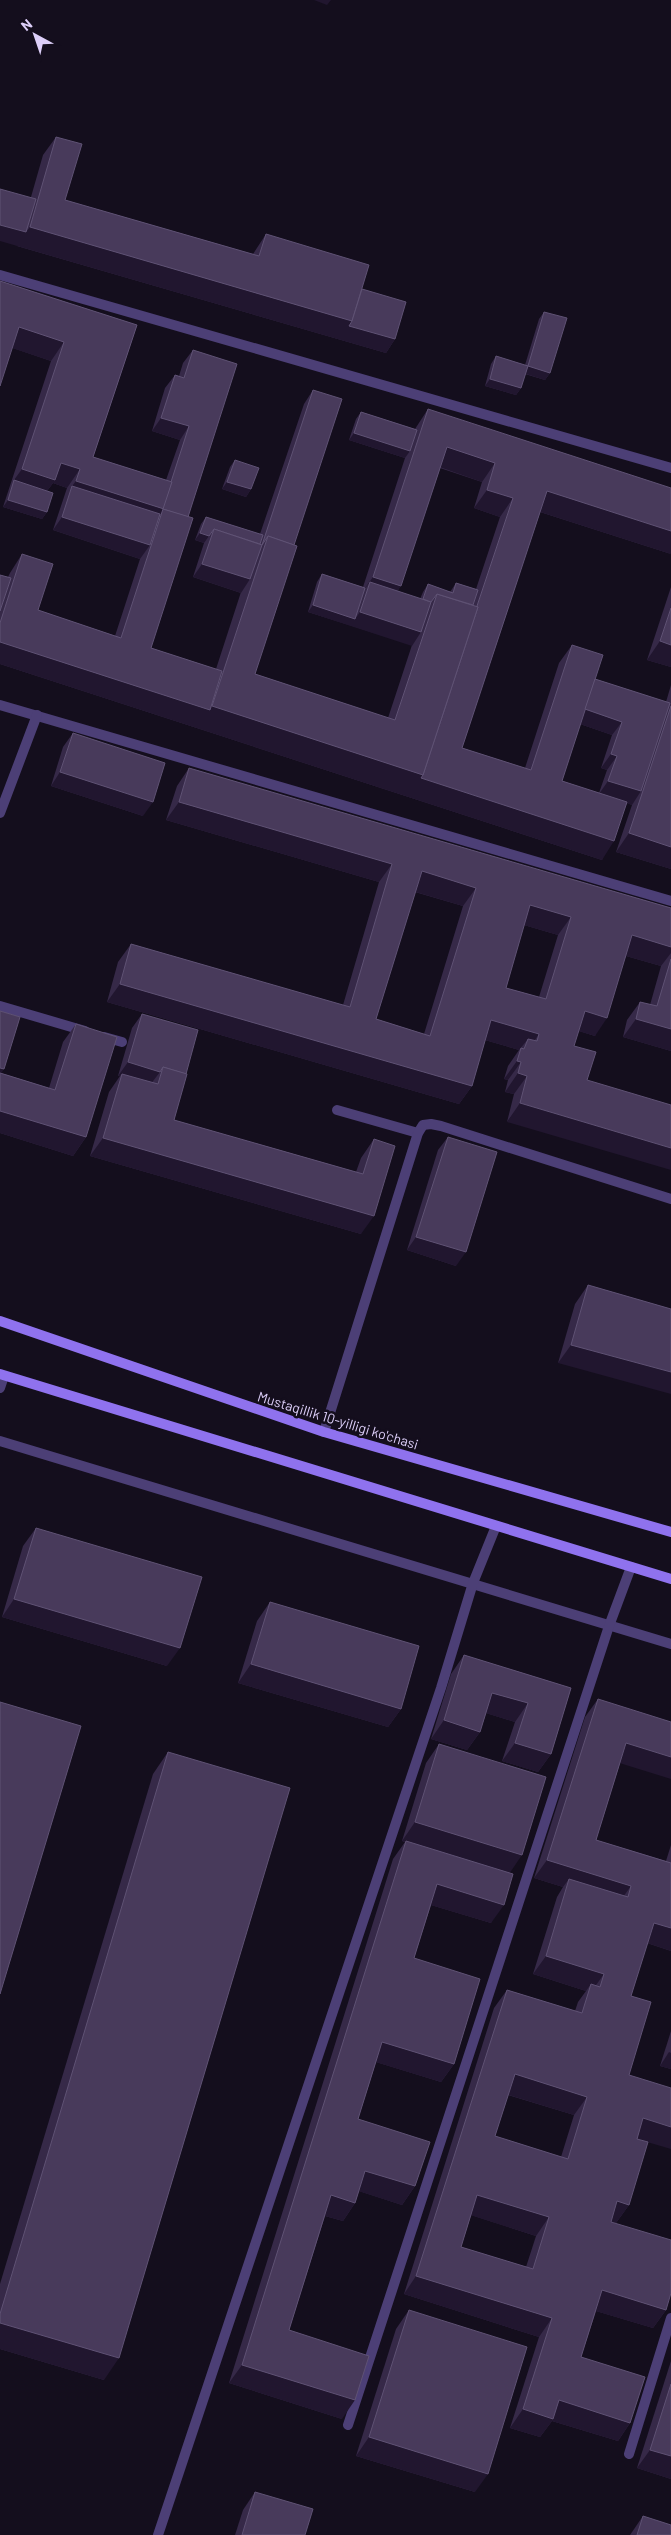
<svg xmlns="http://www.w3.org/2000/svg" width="671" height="2535" font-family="Barlow,sans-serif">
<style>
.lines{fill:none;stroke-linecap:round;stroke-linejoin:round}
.lane{stroke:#4c3f76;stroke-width:10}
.street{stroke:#4c3f76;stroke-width:10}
.secondary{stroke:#8f72ee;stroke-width:10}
.wall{fill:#362948;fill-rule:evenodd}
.shaded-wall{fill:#21162f}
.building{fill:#483a5b;stroke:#5f5274;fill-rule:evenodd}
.labels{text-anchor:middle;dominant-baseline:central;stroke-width:5;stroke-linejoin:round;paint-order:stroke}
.street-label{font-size:14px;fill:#ddcff9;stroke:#140e1d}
</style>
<rect width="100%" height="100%" fill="#140e1d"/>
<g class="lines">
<!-- lane -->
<g class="lane">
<polyline points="337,1110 418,1133"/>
<polyline points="0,1441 671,1644"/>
<polyline points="348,2425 609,1626 631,1567"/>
<polyline points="629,2454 671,2318"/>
<polyline points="158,2535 441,1688 473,1583 496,1526"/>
</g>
<!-- street -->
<g class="street">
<polyline points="0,275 671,468"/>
<polyline points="0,705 671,901"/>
<polyline points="0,813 37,715"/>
<polyline points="0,1006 85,1031"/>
<polyline points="104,1037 122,1042"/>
<polyline points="0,1388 4,1376"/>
<polyline points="324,1432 418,1133 423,1125 431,1124 441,1126 671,1199"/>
</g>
<!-- secondary -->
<g class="secondary">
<polyline points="0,1321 324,1432 671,1532"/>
<polyline points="0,1374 671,1579"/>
</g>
</g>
<!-- wall -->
<g class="wall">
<polygon points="56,137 65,200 253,254 266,234 362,289 395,339 386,353 17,246 43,155"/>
<path d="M0,281L137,325L93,457L166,480L180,440L152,431L165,388L175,375L179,376L183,363L193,350L188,517L151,648L216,669L241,592V593L193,577L204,543L195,540L201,524L206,517L260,534L304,404L313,390L294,545L255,674L388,718L412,645L308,612L317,582L322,574L363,587L405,458L349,440L356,419L361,412L415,429L428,409L671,554L540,512L462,748L525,768L559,663L572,645L595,679L666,702L671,685V869L616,852L632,805L627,803L602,860L0,664V575L8,577L10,573L22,554L38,610L115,636L140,559L53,530L67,488L53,483L47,491V512L42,519L3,507L51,361L13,348ZM440,468L482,482L474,508L500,517L476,589L456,583L450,592L428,584L423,592L420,599L398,591ZM580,724L612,735L601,768L607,770L599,793L562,781Z"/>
<polygon points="544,312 550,373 545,380 525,374 521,388 516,395 485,386 491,364 496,356 525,365 539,319"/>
<polygon points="235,460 251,489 246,497 222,489 230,467"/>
<polygon points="671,587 671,667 647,660"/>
<polygon points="73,733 143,816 51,786 63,747"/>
<path d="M189,768L671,908V1051L623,1037L627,1020L640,1002L650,1005L661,966L626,956L595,1036L579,1031L507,1122L514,1094L505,1092L508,1080L504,1079L508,1066L519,1050L485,1040L472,1086L459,1104L107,1002L118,962L131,944L343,1005L379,882L166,820L177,786ZM415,892L463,906L424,1034L376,1019ZM524,925L558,935L539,997L506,988Z"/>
<polygon points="0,1011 1,1073 49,1088 63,1042 76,1024 86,1137 73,1156 0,1133"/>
<polygon points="142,1014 186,1074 174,1120 356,1172 361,1158 374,1139 361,1234 90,1156 109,1092 120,1076 118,1076 132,1028"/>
<polygon points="448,1137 456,1266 407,1250 438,1150"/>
<polygon points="588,1285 671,1309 558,1363 575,1304"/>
<polygon points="36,1528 167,1666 2,1617 23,1546"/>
<polygon points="270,1602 401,1709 388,1727 238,1683 257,1621"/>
<polygon points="464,1655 571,1688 551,1754 538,1772 502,1761 515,1722 486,1713 480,1732 467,1750 431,1739 451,1674"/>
<path d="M598,1699L620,1763L596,1840L666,1861L671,1845V1951L647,1943L631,1996L629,2075L637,2139L629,2205L616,2223L611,2221L666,2310L653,2328L596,2311L581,2357L630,2423L618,2441L552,2421L540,2437L510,2428L539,2337L404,2294L494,2008L507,1990L575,2011L578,2002L586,1991L533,1974L557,1897L563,1887L534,1878L585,1717ZM508,2095L574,2115L561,2157L495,2136ZM471,2215L536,2236L526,2267L461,2247Z"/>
<polygon points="439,1744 510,1873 491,1923 431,1905 414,1958 454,2064 441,2082 376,2062 358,2119 415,2186 402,2205 359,2191 355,2203 343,2221 325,2216 289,2330 342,2419 229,2383 393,1859 405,1842 402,1841 426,1763"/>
<polygon points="168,1752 104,2380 0,2349 0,2284 153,1774"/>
<polygon points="671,2031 671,2069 660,2066"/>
<polygon points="409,2310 475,2492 356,2456 396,2329"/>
<polygon points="671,2361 671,2479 637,2468"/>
<polygon points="255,2492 305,2535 235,2535 243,2510"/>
<polygon points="643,2516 671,2535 630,2535"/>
</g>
<!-- shaded-wall -->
<g class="shaded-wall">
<polygon points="314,0 331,0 327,5"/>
<polygon points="0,225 26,232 30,227 352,321 395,339 386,353 0,241"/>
<polygon points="19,327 64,342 51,361 6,346"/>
<polygon points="528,366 550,373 545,380 523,373"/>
<polygon points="490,379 521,388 516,395 485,386"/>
<polygon points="161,418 189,426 180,440 152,431"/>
<polygon points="354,433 410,451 405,458 349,440"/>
<polygon points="447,447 495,463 482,482 434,465"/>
<polygon points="61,463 80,469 67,488 53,483 42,498 14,480 22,469"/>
<polygon points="76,481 164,509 151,527 72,486"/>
<polygon points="227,482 251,489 246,497 222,489"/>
<polygon points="487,490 513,498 500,517 474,508"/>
<polygon points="547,491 671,531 671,554 534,510"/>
<polygon points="8,500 47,512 42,519 3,507"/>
<polygon points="62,517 150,545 140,559 53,530"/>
<polygon points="200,533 209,536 204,543 195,540"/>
<polygon points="202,564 250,579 241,593 193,577"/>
<polygon points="373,577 401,586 388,605 370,582 360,595"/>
<polygon points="313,605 355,619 360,612 421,632 412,646 308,612"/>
<polygon points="660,641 671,645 671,667 647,660"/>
<polygon points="0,642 210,710 212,706 423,775 614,841 602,860 0,664"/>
<polygon points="583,709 622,722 612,735 574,722"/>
<polygon points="611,754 617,756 607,770 601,768"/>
<polygon points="60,772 153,802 143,816 51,786"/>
<polygon points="608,781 641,791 632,805 599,794"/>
<polygon points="179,802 392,864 379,882 166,820"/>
<polygon points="629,833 671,847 671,869 616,852"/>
<polygon points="422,871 476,888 463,906 409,890"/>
<polygon points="530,905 571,917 558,935 517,923"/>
<polygon points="632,935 671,947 671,953 661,966 619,954"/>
<polygon points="120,984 472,1086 459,1104 107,1002"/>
<polygon points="585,1011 607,1018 595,1036 572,1029"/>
<polygon points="636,1019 671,1029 671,1051 623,1037"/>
<polygon points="491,1020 539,1034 526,1053 524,1049 528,1039 519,1050 478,1038"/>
<polygon points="517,1061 521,1062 508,1080 504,1079"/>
<polygon points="128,1062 160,1072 150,1085 122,1074 120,1076 118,1076"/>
<polygon points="0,1068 4,1069 0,1075"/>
<polygon points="518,1073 527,1076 514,1094 505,1092"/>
<polygon points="520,1103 671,1148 671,1170 507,1122"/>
<polygon points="0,1111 86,1137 73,1156 0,1133"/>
<polygon points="103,1138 374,1216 361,1234 90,1156"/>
<polygon points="416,1237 466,1252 456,1266 407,1250"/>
<polygon points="571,1345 671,1372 671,1394 558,1363"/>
<polygon points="14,1599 180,1648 167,1666 2,1617"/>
<polygon points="251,1664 401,1709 388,1727 238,1683"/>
<polygon points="492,1693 528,1703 515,1722 479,1711"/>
<polygon points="444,1720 480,1732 467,1750 431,1739"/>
<polygon points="515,1743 551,1754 538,1772 502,1761"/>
<polygon points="626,1743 671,1757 671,1779 613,1761"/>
<polygon points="415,1822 522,1855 509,1874 402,1841"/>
<polygon points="547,1860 631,1886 618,1904 569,1879 563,1887 534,1878"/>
<polygon points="437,1884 504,1905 491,1923 424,1903"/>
<polygon points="654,1923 671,1928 671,1951 641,1941"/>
<polygon points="546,1956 604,1974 591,1992 591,1984 586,1991 533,1974"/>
<polygon points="382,2042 454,2064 441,2082 369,2060"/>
<polygon points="669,2052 671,2053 671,2069 660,2066"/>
<polygon points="515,2074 587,2097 574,2115 502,2093"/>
<polygon points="643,2118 671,2127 671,2149 630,2137"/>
<polygon points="365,2171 415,2186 402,2205 352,2189"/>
<polygon points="331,2195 355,2203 343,2221 318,2214"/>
<polygon points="477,2195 549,2217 536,2236 464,2213"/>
<polygon points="617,2201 629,2205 616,2223 605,2219"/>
<polygon points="416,2276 552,2318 539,2337 404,2294"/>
<polygon points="602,2290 666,2310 653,2328 589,2309"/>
<polygon points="0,2323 119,2358 104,2380 0,2349"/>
<polygon points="242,2365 355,2400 342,2419 229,2383"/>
<polygon points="559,2400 630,2423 618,2441 552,2421 540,2437 510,2428 523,2409"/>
<polygon points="369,2437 488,2474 475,2492 356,2456"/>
<polygon points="650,2450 671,2456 671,2479 637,2468"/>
</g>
<!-- building -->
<g class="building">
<polygon points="56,137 82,144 65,200 259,256 266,234 369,265 352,321 30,227"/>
<polygon points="0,189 36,199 26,232 0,225"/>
<polygon points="0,281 137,325 93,457 172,482 164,509 76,481 80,469 61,463 55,480 22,469 64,342 19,327 0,386"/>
<polygon points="362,289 406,302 395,339 349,326 352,321"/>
<polygon points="544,312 567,318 550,373 528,366 521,388 490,379 496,356 528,366"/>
<polygon points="193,350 237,364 188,517 163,509 172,482 171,482 189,426 161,418 175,375 184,378"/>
<polygon points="313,390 342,399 294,545 268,536 262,545"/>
<polygon points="428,409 671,488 671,531 547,491 462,748 531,770 572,645 603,655 562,781 627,802 614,841 421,778 423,775 478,607 477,606 513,498 487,490 495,463 447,447 401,586 373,577"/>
<polygon points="361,412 417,430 410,451 354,433"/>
<polygon points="235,460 259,468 251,489 227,482"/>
<polygon points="14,480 53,493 47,512 8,500"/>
<polygon points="72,486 160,514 150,545 62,517"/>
<polygon points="163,509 193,518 151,648 222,671 210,710 0,642 0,623 22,554 53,564 38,610 121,638"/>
<polygon points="206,517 263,535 260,544 214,529 209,536 200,533"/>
<polygon points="214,529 262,545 250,579 202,564"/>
<polygon points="268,536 297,546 255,674 395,720 437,594 478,607 423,775 212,706"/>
<polygon points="322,574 365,588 355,619 313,605"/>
<polygon points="0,575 11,578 0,611"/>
<polygon points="370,582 431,602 421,632 360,612"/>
<polygon points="456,583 478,590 473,605 437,594 431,602 423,599 428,584 453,593"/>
<polygon points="671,608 671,645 660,641"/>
<polygon points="595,679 670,703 641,791 608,781 617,756 611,754 622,722 585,709"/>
<polygon points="671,706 671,847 629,833"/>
<polygon points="73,733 165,763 153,802 60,772"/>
<path d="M189,768L671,908V947L632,935L607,1018L585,1011L574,1046L596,1052L587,1080L671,1105V1148L520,1103L527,1076L518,1073L521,1062L517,1061L521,1048L524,1049L528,1039L537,1041L539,1034L491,1020L472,1086L120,984L131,944L350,1007L392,864L179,802ZM422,871L476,888L430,1036L376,1019ZM530,905L571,917L546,999L506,988Z"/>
<polygon points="671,959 671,1029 636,1019 640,1002 657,1006"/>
<polygon points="0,1011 20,1017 4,1069 0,1068"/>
<polygon points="142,1014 198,1030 186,1074 163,1067 160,1072 128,1062"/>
<polygon points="76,1024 117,1037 86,1137 0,1111 0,1073 55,1090"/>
<polygon points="163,1067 187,1074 174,1120 363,1174 374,1139 395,1146 374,1216 103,1138 122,1074 158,1084"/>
<polygon points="448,1137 497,1152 466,1252 416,1237"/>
<polygon points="588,1285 671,1309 671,1372 571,1345"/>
<polygon points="36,1528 202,1577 180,1648 14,1599"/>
<polygon points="270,1602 419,1646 401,1709 251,1664"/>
<polygon points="464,1655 571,1688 551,1754 515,1743 528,1703 492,1693 480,1732 444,1720"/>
<path d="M598,1699L671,1722V1757L626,1743L596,1840L671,1863V1928L654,1923L631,1996L651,2002L629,2075L671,2088V2127L643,2118L637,2139L648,2142L629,2205L617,2201L611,2222L671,2240V2293L666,2310L602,2290L581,2357L645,2377L630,2423L559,2400L553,2419L523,2409L552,2318L416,2276L507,1990L582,2013L591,1984L600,1987L604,1974L546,1956L569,1879L628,1897L631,1886L547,1860ZM515,2074L587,2097L568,2159L495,2136ZM477,2195L549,2217L533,2269L461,2247Z"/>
<polygon points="0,1702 81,1726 0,1994"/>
<polygon points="439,1744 546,1777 522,1855 415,1822"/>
<polygon points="168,1752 290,1788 119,2358 0,2323 0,2314"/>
<polygon points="406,1841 513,1874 504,1905 437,1884 414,1958 480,1979 454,2064 382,2042 358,2119 430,2142 415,2186 365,2171 355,2203 331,2195 289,2330 369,2356 355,2400 242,2365"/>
<polygon points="409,2310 527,2347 488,2474 369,2437"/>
<polygon points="671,2384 671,2456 650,2450"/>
<polygon points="255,2492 313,2509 305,2535 242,2535"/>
<polygon points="643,2516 671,2525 671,2535 637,2535"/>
</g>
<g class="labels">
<!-- street labels -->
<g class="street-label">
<text transform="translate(338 1420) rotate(17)">Mustaqillik 10-yilligi ko'chasi</text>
</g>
</g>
<!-- north arrow -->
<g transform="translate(35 35) rotate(320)" stroke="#140e1d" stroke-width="4" paint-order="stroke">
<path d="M0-4L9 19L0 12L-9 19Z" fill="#ddcff9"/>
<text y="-8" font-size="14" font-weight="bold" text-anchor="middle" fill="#ddcff9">N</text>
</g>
</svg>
